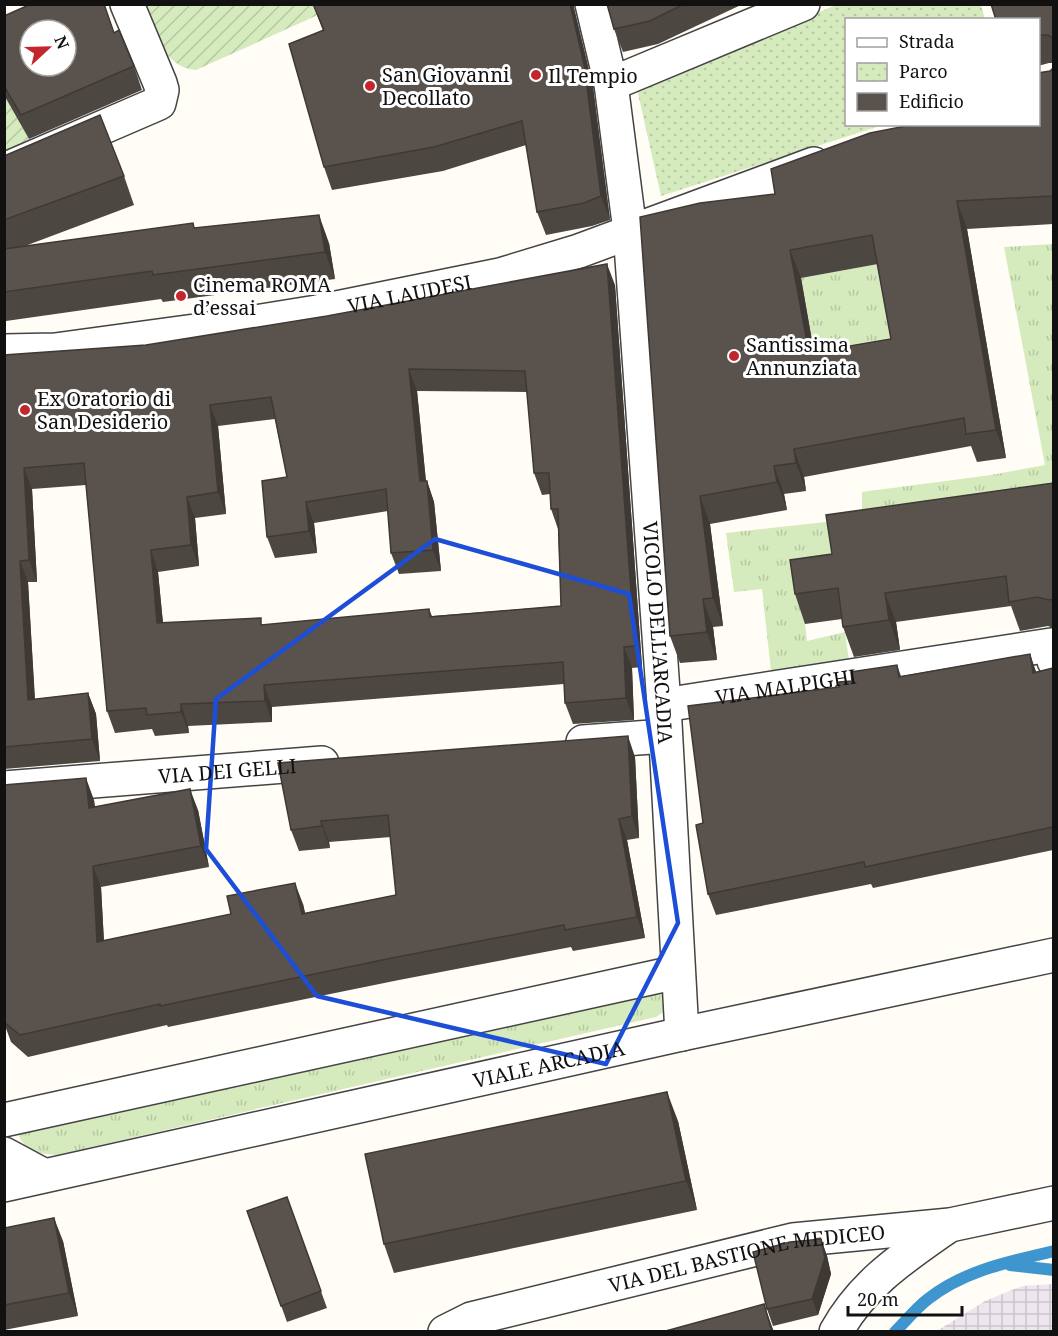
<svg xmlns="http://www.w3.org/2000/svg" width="1058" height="1336" font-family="'Noto Serif',serif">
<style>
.industrial{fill:url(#industrial-grid)}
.grass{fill:url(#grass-tufts)}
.park{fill:url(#park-dots)}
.garden{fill:url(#garden-furrows)}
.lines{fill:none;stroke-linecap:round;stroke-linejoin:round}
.stream{stroke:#3f96cf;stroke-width:12}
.minor-casing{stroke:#444;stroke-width:36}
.tertiary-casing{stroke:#444;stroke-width:36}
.minor{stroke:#fff;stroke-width:33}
.tertiary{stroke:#fff;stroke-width:33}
.wall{fill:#4d4742;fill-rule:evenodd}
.shaded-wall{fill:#3f3936}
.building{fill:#5a524d;stroke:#3f3936;stroke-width:1.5;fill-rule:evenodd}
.marked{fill:none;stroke:#1d4ed8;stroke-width:4.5;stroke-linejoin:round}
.poi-dot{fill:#c4262e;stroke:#fff;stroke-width:2}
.labels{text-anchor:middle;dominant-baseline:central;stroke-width:6;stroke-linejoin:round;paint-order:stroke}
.poi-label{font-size:20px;fill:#111;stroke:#fff;text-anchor:start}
.street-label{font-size:20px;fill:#111;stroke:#fff}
</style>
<defs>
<pattern id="industrial-grid" width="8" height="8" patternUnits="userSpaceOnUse" patternTransform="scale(1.5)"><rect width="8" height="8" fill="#eee6ef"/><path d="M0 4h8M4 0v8" fill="none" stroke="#cbc4cc"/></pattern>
<pattern id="grass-tufts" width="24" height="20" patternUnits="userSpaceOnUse" patternTransform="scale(1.5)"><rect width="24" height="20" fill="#d5ebbd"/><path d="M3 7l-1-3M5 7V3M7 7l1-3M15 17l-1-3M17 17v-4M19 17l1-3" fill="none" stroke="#b6c8a1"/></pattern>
<pattern id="park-dots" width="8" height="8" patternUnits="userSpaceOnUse" patternTransform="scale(1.5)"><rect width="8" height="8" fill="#d5ebbd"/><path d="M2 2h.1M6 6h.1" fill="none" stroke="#b6c8a1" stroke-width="1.8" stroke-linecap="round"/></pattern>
<pattern id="garden-furrows" width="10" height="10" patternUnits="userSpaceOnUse" patternTransform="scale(1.5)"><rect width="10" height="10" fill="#d5ebbd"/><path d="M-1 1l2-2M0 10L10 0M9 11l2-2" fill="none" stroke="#b6c8a1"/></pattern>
</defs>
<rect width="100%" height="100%" fill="#fffdf5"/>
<!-- industrial -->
<polygon class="industrial" points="1053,1284 1053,1331 937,1331 985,1301 1022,1286"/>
<!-- grass -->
<g class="grass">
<polygon points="1053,244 1053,514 805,624 807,641 845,632 850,668 772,680 762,589 734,592 726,533 862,518 862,492 991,475 1045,465 1004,247"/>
<polygon points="883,263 901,367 819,381 801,278"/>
<path d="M671,988L665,1011L656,1017L57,1155C39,1154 25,1152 18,1134Z"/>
</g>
<!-- park -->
<polygon class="park" points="836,5 981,5 985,19 846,20 846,124 883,125 661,196 637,89"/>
<!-- garden -->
<g class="garden">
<path d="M139,5H340L196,70C164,68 153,30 139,5Z"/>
<polygon points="4,95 33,146 4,160"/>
</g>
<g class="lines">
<!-- stream -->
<g class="stream">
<polyline points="1010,1265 1054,1270"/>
<path d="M895,1332C906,1321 916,1308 928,1299C965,1270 1009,1262 1054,1251"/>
</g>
<!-- minor casing -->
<g class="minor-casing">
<g id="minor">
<path id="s1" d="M592,4L611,84L630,231L664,705L682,1034"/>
<polyline points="611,84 803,4"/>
<polyline points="4,170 159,103 162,90 160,83 127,4"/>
<path id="s2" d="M4,351L55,350L224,327L317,312L500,275L579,251L814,164"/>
<path id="s3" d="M664,705L1051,645L1054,661"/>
<polyline points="583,742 665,736"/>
<path id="s4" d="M4,788L322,763"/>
<polyline points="4,1120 678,972"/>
<path id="s5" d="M445,1332L471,1319L793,1240L950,1225L1054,1203"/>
<path d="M836,1332C863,1283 904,1257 948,1226"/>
</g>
</g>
<!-- tertiary casing -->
<g class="tertiary-casing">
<g id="tertiary">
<polyline points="4,1154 43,1175"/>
<path id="s6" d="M4,1185L682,1034L1054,955"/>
</g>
</g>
<!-- minor -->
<use href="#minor" class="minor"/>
<!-- tertiary -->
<use href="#tertiary" class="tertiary"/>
</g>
<!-- wall -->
<g class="wall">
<polygon points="313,4 574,4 574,8 593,87 610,220 592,226 546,235 537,212 526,145 443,171 332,190 324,167 323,31"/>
<polygon points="607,4 743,4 658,44 623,52 614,29"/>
<polygon points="1053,4 1053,63 1049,63 1038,66 1038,20"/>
<polygon points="4,16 115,33 134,66 142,90 29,139 4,95"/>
<path d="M1053,68V224L967,229L1006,458L977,462L971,446L804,477L806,491L784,494L787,510L710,524L723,626L713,627L717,660L680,663L670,636L640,217L775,194L1038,124L1050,71ZM878,264L891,339L814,352L801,278Z"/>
<polygon points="4,156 124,176 134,205 25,246 195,228 329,243 335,279 163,302 161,299 6,321 4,318"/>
<path d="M615,285L642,667L632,668L634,720L573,724L565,703L564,684L272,707V722L188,726L189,733L155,736L152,729L115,733L107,711L86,485L32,489L37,582H28L35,699L88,693L96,714L100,761L4,769V355L146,345ZM417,391L527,392L534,473L542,495L550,494L551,509L558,529L561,606L432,616L429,609L263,625L163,623L158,572L199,566L195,518L226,514L218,426L275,419L287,477L267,537L275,558L317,553L314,523L388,511L391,553L399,574L441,571L434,502L427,481H426Z"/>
<polygon points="1053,483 1053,628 1048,626 1020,631 1011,606 896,622 900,650 854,657 843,627 842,619 805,624 795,594 832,554"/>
<polygon points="1030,654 1036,672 1053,668 1053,850 873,888 871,884 716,915 708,894 839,687 852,681 897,665 901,676"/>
<polygon points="635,757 639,838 627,840 645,938 573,951 571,947 399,980 168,1027 167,1025 28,1057 11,1042 4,1023 4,785 94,800 95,806 198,810 209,867 101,887 104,941 303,904 305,913 396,895 391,837 329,842 330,848 299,851 291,830 278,763"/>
<polygon points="678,1121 697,1210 394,1273 384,1244"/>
<polygon points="287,1197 327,1308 287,1322 247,1211"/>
<polygon points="4,1228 63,1241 78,1316 4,1330"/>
<polygon points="821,1239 827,1256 831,1274 818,1315 773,1326 767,1309"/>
</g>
<!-- shaded-wall -->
<g class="shaded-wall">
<polygon points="570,4 574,4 574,8 593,87 610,220 601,196"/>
<polygon points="957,201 967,229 1006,458 996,430"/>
<polygon points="319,215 329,243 335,279 325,252"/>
<polygon points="790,250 801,278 819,381 809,353"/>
<polygon points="607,264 615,285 642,667 635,646"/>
<polygon points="409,369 417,391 428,503 420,481"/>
<polygon points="210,405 218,426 226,514 218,492"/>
<polygon points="794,449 804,477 806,491 796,463"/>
<polygon points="774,466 784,494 787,510 777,482"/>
<polygon points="24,468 32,489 37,582 29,560"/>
<polygon points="427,481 434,502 441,571 433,550"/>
<polygon points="700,496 710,524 723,626 713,598"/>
<polygon points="187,497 195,518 199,566 191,545"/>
<polygon points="306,502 314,523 317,553 309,531"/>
<polygon points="151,550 158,572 165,645 157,623"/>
<polygon points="20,561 28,582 36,722 28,700"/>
<polygon points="885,593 896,622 900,650 889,620"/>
<polygon points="703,599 713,627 717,660 707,632"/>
<polygon points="624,647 632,668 634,720 626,698"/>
<polygon points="1030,654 1037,675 1033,673"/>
<polygon points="264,685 272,707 272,722 265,701"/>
<polygon points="88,693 96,714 100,761 92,739"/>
<polygon points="181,704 188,726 189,733 181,712"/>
<polygon points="628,736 635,757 639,838 632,816"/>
<polygon points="86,778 94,800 96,829 89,808"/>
<polygon points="190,789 198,810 209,867 201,846"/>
<polygon points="619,819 627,840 645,938 637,917"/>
<polygon points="321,821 329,842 330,848 322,826"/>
<polygon points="93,866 101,887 105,963 97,942"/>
<polygon points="295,883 303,904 310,935 302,914"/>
<polygon points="667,1092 678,1121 697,1210 686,1181"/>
<polygon points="54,1218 63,1241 78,1316 69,1293"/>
<polygon points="821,1239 827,1256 831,1274 818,1315 812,1299"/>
<polygon points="764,1304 774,1332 772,1332"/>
</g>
<!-- building -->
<g class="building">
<path d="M31,4H104L114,33L119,30L134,66L21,115L4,86V16ZM30,30H66V66H30Z"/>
<polygon points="313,4 570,4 584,64 601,196 584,203 537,212 522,121 434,147 324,167 289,44 324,30"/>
<polygon points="607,4 684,4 650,21 614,29"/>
<polygon points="991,4 1053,4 1053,38 1048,35 1038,35 1038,20 996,20"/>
<path d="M1053,68V196L957,201L996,430L966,434L964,418L794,449L796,463L774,466L777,482L700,496L713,598L703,599L707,632L670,636L640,217L700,203L775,194L771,169L870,133L916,124H1038V73L1050,71ZM872,235L891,339L809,353L790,250Z"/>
<polygon points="100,115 124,176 4,220 4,156"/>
<polygon points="319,215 325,252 153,275 152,271 4,292 4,249 193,223 194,228"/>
<path d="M607,264L635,646L624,647L626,698L565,703L563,662L264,685L265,701L181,704V712L147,715L146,708L107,711L84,463L24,468L29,560L20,561L28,700L88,693L92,739L4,747V355L146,345L327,316ZM409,369L525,371L534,473H549L551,509H558L561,606L430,617L429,609L261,625V618L157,623L151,550L191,545L187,497L218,492L210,405L271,397L287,477L262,481L267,537L309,531L306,502L386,489L391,553L433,550L427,481H420Z"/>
<polygon points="1053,483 1053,599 1049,600 1037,597 1009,602 1006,576 885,593 889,620 843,627 838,588 795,594 790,560 832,554 826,515"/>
<polygon points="1030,654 1033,673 1053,668 1053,827 865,867 864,862 708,894 696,825 703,823 688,706 839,687 839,682 852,681 851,672 897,665 899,677"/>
<polygon points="628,736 632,816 619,819 637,917 565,930 564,925 392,958 160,1006 160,1004 20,1035 4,1022 4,785 86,778 89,808 190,789 201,846 93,866 97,942 231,914 227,896 295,883 302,914 396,895 388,815 321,821 322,826 291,830 278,763"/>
<polygon points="667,1092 686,1181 384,1244 365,1154"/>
<polygon points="287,1197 321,1291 281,1306 247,1211"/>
<polygon points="54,1218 69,1293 4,1305 4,1228"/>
<polygon points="821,1239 825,1258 812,1299 767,1309 753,1252 790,1242"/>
<polygon points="764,1304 772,1332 662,1332"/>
</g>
<!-- marked area -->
<path class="marked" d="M435,539L629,594L678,923L606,1064L317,996L206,849L216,699Z"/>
<!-- markers -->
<g class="poi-dot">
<circle cx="536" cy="75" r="6"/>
<circle cx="370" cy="86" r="6"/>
<circle cx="181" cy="296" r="6"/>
<circle cx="734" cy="356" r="6"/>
<circle cx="25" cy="410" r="6"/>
</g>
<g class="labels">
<!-- poi labels -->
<g class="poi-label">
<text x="382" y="74">San Giovanni<tspan x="382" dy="23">Decollato</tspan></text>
<text x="548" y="75">Il Tempio</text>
<text x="193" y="284">Cinema ROMA<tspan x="193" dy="23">d’essai</tspan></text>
<text x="746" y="344">Santissima<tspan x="746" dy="23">Annunziata</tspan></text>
<text x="37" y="398">Ex Oratorio di<tspan x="37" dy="23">San Desiderio</tspan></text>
</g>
<!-- street labels -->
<g class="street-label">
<text stroke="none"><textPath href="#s2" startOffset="410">VIA LAUDESI</textPath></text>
<text stroke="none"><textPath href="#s1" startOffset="633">VICOLO DELL'ARCADIA</textPath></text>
<text stroke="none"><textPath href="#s3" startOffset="123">VIA MALPIGHI</textPath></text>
<text stroke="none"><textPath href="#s4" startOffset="224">VIA DEI GELLI</textPath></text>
<text stroke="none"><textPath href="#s6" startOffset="558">VIALE ARCADIA</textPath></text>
<text stroke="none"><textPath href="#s5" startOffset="312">VIA DEL BASTIONE MEDICEO</textPath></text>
</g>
</g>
<!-- border -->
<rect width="1058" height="1336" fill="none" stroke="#111111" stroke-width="12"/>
<!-- legend -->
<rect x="845" y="18" width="195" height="108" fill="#ffffff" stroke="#a0a0a0" stroke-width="1.5"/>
<rect x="857" y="38" width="30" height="9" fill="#ffffff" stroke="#a0a0a0" stroke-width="1.5"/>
<text x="899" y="48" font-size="18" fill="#111111">Strada</text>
<rect x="857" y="63" width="30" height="18" fill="url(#park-dots)" stroke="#a0a0a0" stroke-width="1.5"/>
<text x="899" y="78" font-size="18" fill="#111111">Parco</text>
<rect x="857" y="93" width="30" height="18" fill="#5a524d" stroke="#a0a0a0" stroke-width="1.5"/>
<text x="899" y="108" font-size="18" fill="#111111">Edificio</text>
<!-- north arrow -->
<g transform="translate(48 48) rotate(68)"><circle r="28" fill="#ffffff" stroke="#a0a0a0" stroke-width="1.5"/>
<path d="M0-4.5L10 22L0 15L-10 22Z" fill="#c4262e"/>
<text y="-9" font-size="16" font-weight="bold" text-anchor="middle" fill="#111111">N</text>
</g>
<!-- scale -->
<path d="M848 1306v9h114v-9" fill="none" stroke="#111111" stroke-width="3"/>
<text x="857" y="1306" font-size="18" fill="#111111" stroke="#ffffff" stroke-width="4.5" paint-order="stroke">20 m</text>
</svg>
